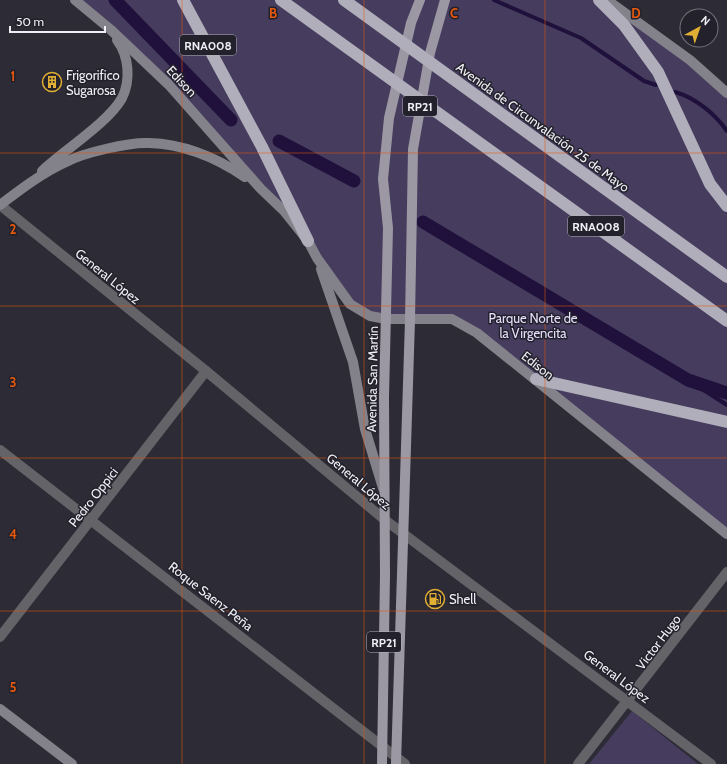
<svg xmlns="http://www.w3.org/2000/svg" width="727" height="764" font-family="Cabin,sans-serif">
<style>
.green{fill:#453c5e}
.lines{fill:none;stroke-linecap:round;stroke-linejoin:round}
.stream{stroke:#1f113b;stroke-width:4}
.canal{stroke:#1f113b;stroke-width:13}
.street{stroke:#646368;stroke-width:10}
.secondary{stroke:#838189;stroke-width:10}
.primary{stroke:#9b98a3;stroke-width:10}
.highway{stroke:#b0aeba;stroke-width:12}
.grid{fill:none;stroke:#e8590c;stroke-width:1;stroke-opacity:0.55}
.labels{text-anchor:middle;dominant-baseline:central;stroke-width:3;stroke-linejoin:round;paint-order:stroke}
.shield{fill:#23212b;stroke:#b2b1b9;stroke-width:1}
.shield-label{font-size:12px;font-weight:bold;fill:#f0eff6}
.poi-label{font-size:13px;fill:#f0eff6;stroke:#23212b;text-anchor:start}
.street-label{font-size:13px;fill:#f0eff6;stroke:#23212b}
.park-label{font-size:13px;fill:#e6dffe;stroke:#23212b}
.grid-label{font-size:13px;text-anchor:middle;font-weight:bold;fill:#e8590c;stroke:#23212b;stroke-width:3;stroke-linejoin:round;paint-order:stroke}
</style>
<rect width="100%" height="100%" fill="#2d2b35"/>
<!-- green -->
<g class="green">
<polygon points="75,0 607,0 727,93 727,534 452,319 386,319 350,304 308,241 169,85"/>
<polygon points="632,711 698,764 589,764"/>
</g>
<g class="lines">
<!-- stream -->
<g class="stream">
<polyline points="494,0 581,38 644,81 656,85"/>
<path d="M675,92C696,98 715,114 727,131"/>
<polyline points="688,380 727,405"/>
</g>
<!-- canal -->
<g class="canal">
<polyline points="115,0 231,120"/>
<polyline points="279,141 354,181"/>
<polyline points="423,222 688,380 727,393"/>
</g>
<!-- street -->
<g class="street">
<polyline points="0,205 206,371 385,520 711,764"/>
<polyline points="0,450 405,764"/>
<polyline points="0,637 206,371"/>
<polyline points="578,764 727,572"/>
</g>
<!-- secondary -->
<g class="secondary">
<polyline points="75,0 110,29 169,85 261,189 284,211 308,241 317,258 350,304 370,316 386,319 452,319 477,333 727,534"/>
<polyline points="607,0 690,60 727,93"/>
<path d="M42,171C63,151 109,122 122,98C131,80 129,56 117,40"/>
<path d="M0,205C21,189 42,173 66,162C83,153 129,142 149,143C183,144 217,158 245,177"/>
<polyline points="321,269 353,362 365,429 383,488"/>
<polyline points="0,709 72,764"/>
</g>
<!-- primary -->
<g class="primary">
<polyline points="382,764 385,575 384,397 388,228 383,179 389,118 411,23 420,0"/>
<polyline points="396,764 410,320 413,149 430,53 445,0"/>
</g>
<!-- highway -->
<g class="highway">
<polyline points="183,0 262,147 308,241"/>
<polyline points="281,0 727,321"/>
<polyline points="344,0 727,277"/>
<polyline points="599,0 624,25 658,72 710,184 727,206"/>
<polyline points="536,379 727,422"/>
</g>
</g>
<!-- grid -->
<path class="grid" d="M182,0V764M364,0V764M545,0V764M0,153H727M0,306H727M0,458H727M0,611H727"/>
<!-- icons -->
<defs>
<g id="building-ring" transform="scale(1)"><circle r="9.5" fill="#23212b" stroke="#e1af34" stroke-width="1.5"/><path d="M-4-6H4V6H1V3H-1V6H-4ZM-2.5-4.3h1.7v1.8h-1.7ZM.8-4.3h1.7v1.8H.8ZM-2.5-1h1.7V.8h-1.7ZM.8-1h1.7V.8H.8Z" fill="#e1af34"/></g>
<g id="fuel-ring" transform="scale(1)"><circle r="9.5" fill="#23212b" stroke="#e1af34" stroke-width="1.5"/><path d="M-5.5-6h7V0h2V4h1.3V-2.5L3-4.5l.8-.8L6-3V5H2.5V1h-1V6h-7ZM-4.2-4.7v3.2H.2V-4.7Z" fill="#e1af34"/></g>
</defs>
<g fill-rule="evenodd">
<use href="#building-ring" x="52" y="82"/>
<use href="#fuel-ring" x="435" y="599"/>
</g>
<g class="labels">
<!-- shield labels -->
<g class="shield">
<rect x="180" y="35" width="56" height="20" rx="3"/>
<rect x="403" y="96" width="34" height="20" rx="3"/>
<rect x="568" y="216" width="56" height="20" rx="3"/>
<rect x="367" y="632" width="34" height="20" rx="3"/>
</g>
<g class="shield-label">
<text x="208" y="45">RNA008</text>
<text x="420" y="106">RP21</text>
<text x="596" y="226">RNA008</text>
<text x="384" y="642">RP21</text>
</g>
<!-- poi labels -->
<g class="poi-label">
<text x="66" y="75">Frigorifico<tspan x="66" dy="15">Sugarosa</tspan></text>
<text x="449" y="599">Shell</text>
</g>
<!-- street labels -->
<g class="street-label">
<text transform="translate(182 81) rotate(47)">Edison</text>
<text transform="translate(543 127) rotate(36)">Avenida de Circunvalación 25 de Mayo</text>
<text transform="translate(108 276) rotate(39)">General López</text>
<text transform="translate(538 365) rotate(38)">Edison</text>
<text transform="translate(372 379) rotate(-89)">Avenida San Martín</text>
<text transform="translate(359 481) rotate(40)">General López</text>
<text transform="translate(93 497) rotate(-52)">Pedro Oppici</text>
<text transform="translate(211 596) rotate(38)">Roque Saenz Peña</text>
<text transform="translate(658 642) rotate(-53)">Victor Hugo</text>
<text transform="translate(617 676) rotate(37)">General López</text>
</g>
<!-- park labels -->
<g class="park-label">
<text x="533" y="318">Parque Norte de<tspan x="533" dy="15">la Virgencita</tspan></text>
</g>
</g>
<g class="grid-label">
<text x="273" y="18">B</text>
<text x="454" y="18">C</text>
<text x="636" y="18">D</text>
<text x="13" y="81">1</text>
<text x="13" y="234">2</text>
<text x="13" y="387">3</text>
<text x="13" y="539">4</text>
<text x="13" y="692">5</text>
</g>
<!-- north arrow -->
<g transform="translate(699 28) rotate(40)"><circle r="19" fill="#23212b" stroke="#75737c"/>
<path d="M0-3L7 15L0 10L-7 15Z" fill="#e1af34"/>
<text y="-6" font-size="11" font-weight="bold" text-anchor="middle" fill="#f0eff6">N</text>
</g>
<!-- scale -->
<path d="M10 26v6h95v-6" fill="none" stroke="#f0eff6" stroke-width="2"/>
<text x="16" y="26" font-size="12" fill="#f0eff6" stroke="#23212b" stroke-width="3" paint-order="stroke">50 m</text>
</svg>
